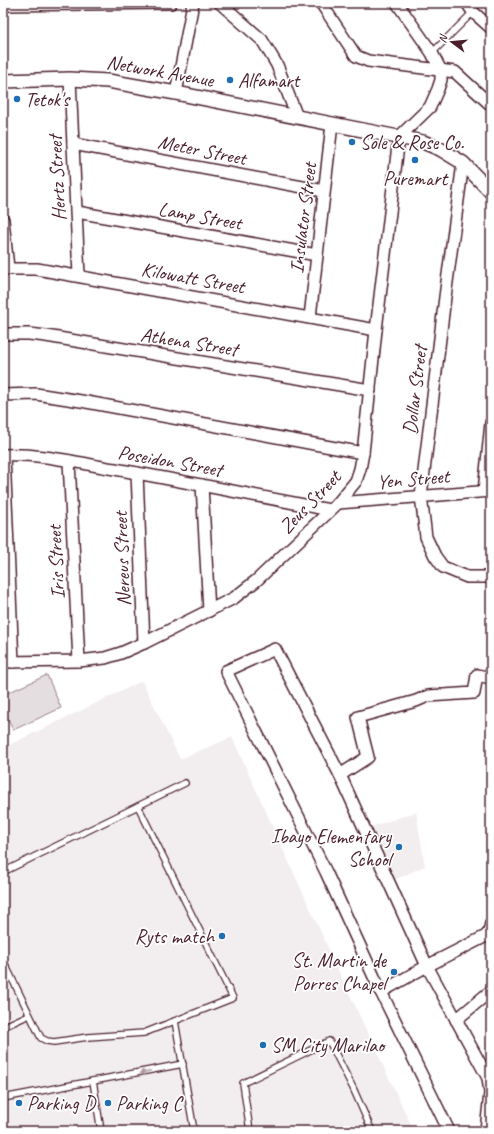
<svg xmlns="http://www.w3.org/2000/svg" width="494" height="1134" font-family="Caveat,sans-serif">
<style>
.built{fill:#f2eeef}
.green{fill:#e5dee0;stroke:#987e86}
.lines{fill:none;stroke-linecap:round;stroke-linejoin:round}
.service-casing{stroke:#4a1f2b;stroke-width:8}
.minor-casing{stroke:#4a1f2b;stroke-width:14}
.tertiary-casing{stroke:#4a1f2b;stroke-width:16}
.service{stroke:#fff;stroke-width:5.5}
.minor{stroke:#fff;stroke-width:11}
.tertiary{stroke:#fff;stroke-width:13}
.oneway{fill:#ae9aa0}
.poi-dot{fill:#1f6fb2;stroke:#fff;stroke-width:1.5}
.labels{text-anchor:middle;dominant-baseline:central;stroke-width:3.5;stroke-linejoin:round;paint-order:stroke}
.street-label{font-size:20px;fill:#4a1f2b;stroke:#fff}
.poi-label{font-size:20px;fill:#4a1f2b;stroke:#fff;text-anchor:start}
</style>
<rect width="100%" height="100%" fill="#fff"/>
<filter id="ink" filterUnits="userSpaceOnUse"><feTurbulence type="fractalNoise" baseFrequency=".025" numOctaves="2"/><feDisplacementMap in="SourceGraphic" scale="8" xChannelSelector="R" yChannelSelector="G"/><feConvolveMatrix kernelMatrix="1 2 1 2 8 2 1 2 1" color-interpolation-filters="sRGB"/></filter>
<g filter="url(#ink)">
<!-- built -->
<g class="built">
<polygon points="142,681 180,759 232,737 338,970 414,1131 3,1131 3,748"/>
<polygon points="416,812 425,866 392,881 368,828"/>
</g>
<!-- green -->
<polygon class="green" points="47,675 61,708 13,730 3,708 3,695"/>
<g class="lines">
<!-- service casing -->
<g class="service-casing">
<g id="service">
<polyline points="432,53 473,12"/>
<polyline points="3,872 185,783"/>
<polyline points="3,960 41,1038 47,1041 54,1042 88,1037 144,1033 233,998 138,806"/>
<polyline points="175,1021 194,1131"/>
<polyline points="3,1027 29,1015"/>
<polyline points="93,1081 101,1131"/>
<polyline points="3,1098 183,1064"/>
<polyline points="250,1131 243,1083 329,1041 353,1088 372,1131"/>
</g>
</g>
<!-- minor casing -->
<g class="minor-casing">
<g id="minor">
<polyline points="220,3 262,40 277,65 297,117"/>
<polyline points="321,3 356,56 368,61 455,72 491,105"/>
<polyline points="467,3 473,12 491,28"/>
<polyline points="3,5 171,3"/>
<polyline points="70,79 79,276"/>
<polyline points="176,93 193,3"/>
<polyline points="73,144 324,191"/>
<polyline points="463,163 445,297 421,496 426,537 435,556 443,567 467,577 491,577"/>
<polyline points="77,212 317,255"/>
<polyline points="3,220 8,268"/>
<polyline points="3,269 37,269 376,330"/>
<polyline points="310,317 332,124"/>
<polyline points="3,334 29,334 46,336 370,390"/>
<polyline points="3,395 36,394 81,401 363,453"/>
<path d="M3,455C39,453 79,463 115,469C187,482 258,496 330,510"/>
<polyline points="4,455 13,662"/>
<polyline points="69,461 79,661"/>
<polyline points="137,473 144,643"/>
<polyline points="202,485 209,611"/>
<polyline points="484,491 491,423"/>
<polyline points="338,503 491,491"/>
<polyline points="3,662 79,661 105,658 121,653 144,643 234,598 257,580 338,503 356,481 360,469 363,453 376,330 399,137 430,107 438,89 441,80 441,71 432,53 397,3"/>
<polyline points="340,775 368,757 358,717 416,701 428,696 474,693 477,675 491,678"/>
<polyline points="381,992 427,966 486,936 489,932 491,923"/>
<polyline points="456,1020 487,994 491,992"/>
<polyline points="449,1131 381,992 326,872 226,671 275,649 340,775 427,966 488,1078 490,1093 486,1131"/>
</g>
</g>
<!-- tertiary casing -->
<g class="tertiary-casing">
<polyline id="tertiary" points="3,81 70,79 108,81 176,93 423,142 440,149 463,163 491,192"/>
</g>
<!-- service -->
<use href="#service" class="service"/>
<!-- minor -->
<use href="#minor" class="minor"/>
<!-- tertiary -->
<use href="#tertiary" class="tertiary"/>
</g>
<!-- one-way arrows -->
<defs><path id="oneway-solid" d="M-6-.8H1V-3.2L6.5 0L1 3.2V.8H-6Z"/></defs>
<use class="oneway" href="#oneway-solid" transform="translate(145 1072) rotate(168)"/>
</g>
<!-- markers -->
<g class="poi-dot">
<circle cx="230" cy="80" r="4"/>
<circle cx="17" cy="99" r="4"/>
<circle cx="352" cy="142" r="4"/>
<circle cx="415" cy="160" r="4"/>
<circle cx="399" cy="847" r="4"/>
<circle cx="222" cy="936" r="4"/>
<circle cx="394" cy="972" r="4"/>
<circle cx="263" cy="1045" r="4"/>
<circle cx="19" cy="1103" r="4"/>
<circle cx="108" cy="1103" r="4"/>
</g>
<g class="labels">
<!-- street labels -->
<g class="street-label">
<text transform="translate(160 71) rotate(10)">Network Avenue</text>
<text transform="translate(202 150) rotate(11)">Meter Street</text>
<text transform="translate(57 178) rotate(-93)">Hertz Street</text>
<text transform="translate(200 216) rotate(10)">Lamp Street</text>
<text transform="translate(303 218) rotate(-83)">Insulator Street</text>
<text transform="translate(193 278) rotate(10)">Kilowatt Street</text>
<text transform="translate(189 342) rotate(9)">Athena Street</text>
<text transform="translate(415 390) rotate(-83)">Dollar Street</text>
<text transform="translate(170 461) rotate(10)">Poseidon Street</text>
<text transform="translate(413 479) rotate(-5)">Yen Street</text>
<text transform="translate(310 502) rotate(-46)">Zeus Street</text>
<text transform="translate(122 559) rotate(-92)">Nereus Street</text>
<text transform="translate(56 562) rotate(-93)">Iris Street</text>
</g>
<!-- poi labels -->
<g class="poi-label">
<text x="238" y="80">Alfamart</text>
<text x="25" y="99">Tetok's</text>
<text x="360" y="142">Sole &amp; Rose Co.</text>
<text x="415" y="178" text-anchor="middle">Puremart</text>
<text x="391" y="836" text-anchor="end">Ibayo Elementary<tspan x="391" dy="23">School</tspan></text>
<text x="214" y="936" text-anchor="end">Ryts match</text>
<text x="386" y="960" text-anchor="end">St. Martin de<tspan x="386" dy="23">Porres Chapel</tspan></text>
<text x="271" y="1045">SM City Marilao</text>
<text x="27" y="1103">Parking D</text>
<text x="116" y="1103">Parking C</text>
</g>
</g>
<!-- margin -->
<rect width="494" height="1134" fill="none" stroke="#fff" stroke-width="16"/>
<rect x="8" y="8" width="478" height="1118" fill="none" stroke="#4a1f2b" stroke-width="1.5" filter="url(#ink)"/>
<!-- north arrow -->
<g transform="translate(452 42) rotate(286)" stroke="#ffffff" stroke-width="3" paint-order="stroke">
<path d="M0-3L7 15L0 10L-7 15Z" fill="#4a1f2b"/>
<text y="-6" font-size="11" font-weight="bold" text-anchor="middle" fill="#4a1f2b">N</text>
</g>
</svg>
